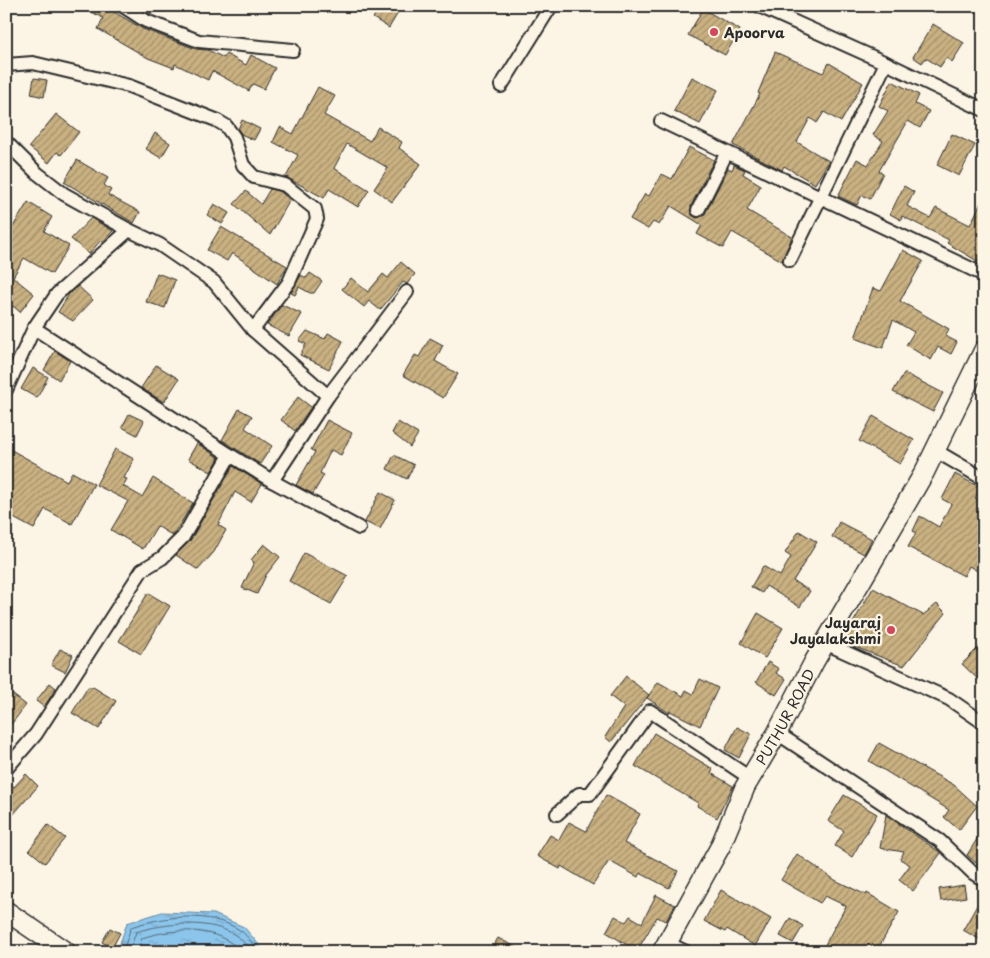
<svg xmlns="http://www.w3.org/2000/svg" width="990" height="958" font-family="'Playpen Sans',sans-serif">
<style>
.water{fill:url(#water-ripples);stroke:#65879e}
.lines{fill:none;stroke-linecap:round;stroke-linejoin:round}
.shore{stroke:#526978;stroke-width:1}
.building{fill:url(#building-hatch);stroke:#2b2b2b}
.street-casing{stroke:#2b2b2b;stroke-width:16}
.secondary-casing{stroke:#2b2b2b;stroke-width:22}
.street{stroke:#fcf5e5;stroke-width:12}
.secondary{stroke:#fcf5e5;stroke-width:19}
.poi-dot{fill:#d1495b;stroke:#fcf5e5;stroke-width:2}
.labels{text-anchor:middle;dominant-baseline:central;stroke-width:4.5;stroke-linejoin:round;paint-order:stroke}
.poi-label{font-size:14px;font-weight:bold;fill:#2b2b2b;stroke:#fcf5e5;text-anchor:start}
.street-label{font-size:14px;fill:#2b2b2b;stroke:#fcf5e5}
</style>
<defs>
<pattern id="water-ripples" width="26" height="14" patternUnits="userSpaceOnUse" patternTransform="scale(1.25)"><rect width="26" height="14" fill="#8cc5eb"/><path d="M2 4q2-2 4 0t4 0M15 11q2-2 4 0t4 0" fill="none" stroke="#79a9ca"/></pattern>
<pattern id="building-hatch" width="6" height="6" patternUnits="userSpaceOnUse" patternTransform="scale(1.25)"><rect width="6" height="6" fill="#cab181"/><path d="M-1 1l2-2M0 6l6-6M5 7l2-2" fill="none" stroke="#a4906a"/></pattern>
</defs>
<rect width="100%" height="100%" fill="#fcf5e5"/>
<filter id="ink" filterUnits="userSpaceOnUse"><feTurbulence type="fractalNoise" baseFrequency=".02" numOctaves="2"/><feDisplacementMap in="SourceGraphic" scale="10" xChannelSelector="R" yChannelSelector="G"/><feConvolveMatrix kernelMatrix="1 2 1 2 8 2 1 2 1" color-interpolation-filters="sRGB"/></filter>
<g filter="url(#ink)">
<!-- water -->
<polygon class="water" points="162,912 214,914 244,927 265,952 117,952 127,923"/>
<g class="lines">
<!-- shore -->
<g class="shore">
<path d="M123,952L131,927C164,916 210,910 241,931C248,936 253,945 259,952"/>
<path d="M129,952L136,932C163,923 213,918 238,937C243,940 247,947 251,952"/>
<path d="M137,952L142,938C172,928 219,925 241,952"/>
</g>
</g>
<!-- building -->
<g class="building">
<polygon points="80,6 104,6 143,29 196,49 208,50 224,58 226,54 246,65 251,55 275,68 264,89 253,84 249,91 212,71 208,80 175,64 174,68 148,58 98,29 103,18"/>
<polygon points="138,6 155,6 151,14"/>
<polygon points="360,6 402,6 389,28 373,18 375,15"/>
<polygon points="703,9 740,30 725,55 688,35"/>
<polygon points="933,24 964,43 952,62 946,58 940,67 926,58 922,63 913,57"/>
<polygon points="775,52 823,73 829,63 863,83 841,122 824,112 817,123 810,118 797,142 829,161 815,184 784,166 782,170 733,145 760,94 758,93"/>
<polygon points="692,77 718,90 700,124 674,111"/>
<polygon points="34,78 47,80 44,97 31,94"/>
<polygon points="892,81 919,95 915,104 929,111 920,128 908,121 879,171 883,173 870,199 862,195 857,205 838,196 857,159 868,165 883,141 873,135 888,111 879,106"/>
<polygon points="318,87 335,96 324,115 370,141 378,127 402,142 399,148 421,164 392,202 374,189 388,168 347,144 334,168 369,190 358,207 329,189 324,198 286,177 298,155 273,142 280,127 293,134"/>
<polygon points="56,114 79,132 61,155 57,152 49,163 29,147"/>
<polygon points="242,120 260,129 254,140 241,134 238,129"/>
<polygon points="155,133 170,143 161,158 146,149"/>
<polygon points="952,134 975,145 959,176 937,165"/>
<polygon points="689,147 714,160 691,206 692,215 698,218 705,214 728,168 732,170 734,165 745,170 743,174 761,185 747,210 792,237 782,261 732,232 723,248 697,234 702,225 671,206 659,225 653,222 648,229 630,219 645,194 649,196 662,174 672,179"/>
<polygon points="77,160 108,178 104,185 111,190 108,195 140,212 134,223 64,182"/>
<polygon points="904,186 914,192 907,206 930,218 936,208 970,225 984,197 984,265 947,243 949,240 902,216 901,220 890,214"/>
<polygon points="270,189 281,192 290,200 270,235 234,204 246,191 261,204"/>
<polygon points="28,202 52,217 44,231 69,246 52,274 24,258 13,277 34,294 20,312 13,306 6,315 6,226 11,230"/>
<polygon points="214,204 229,213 222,224 207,215"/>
<polygon points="91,218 113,231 103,242 101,240 89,254 71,239"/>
<polygon points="221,227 287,266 277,284 232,253 227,261 207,250"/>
<polygon points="903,250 923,261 900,301 949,329 945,336 957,342 951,354 938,347 931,360 906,345 914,332 893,320 883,348 855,338 873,288 881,291"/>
<polygon points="401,262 415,274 407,284 403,282 380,310 369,301 364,307 342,289 351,278 368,292 383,274 388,278"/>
<polygon points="157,273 175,280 165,308 146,302"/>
<polygon points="310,273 322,281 314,293 310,293 299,287 295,295 291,293 301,275 306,278"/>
<polygon points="78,286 93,300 73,321 58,312 69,294"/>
<polygon points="282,305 302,314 289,336 267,325"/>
<polygon points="307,331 325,339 328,333 343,341 329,369 300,355 306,344 299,341"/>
<polygon points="430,338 443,345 435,361 458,374 443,398 403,375 415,355 419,357"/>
<polygon points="55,351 70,361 59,380 44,370"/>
<polygon points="156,365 179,379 164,402 141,388"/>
<polygon points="33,368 48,377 37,398 21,389"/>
<polygon points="904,373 943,393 933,412 893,392"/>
<polygon points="298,397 311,407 295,431 281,420"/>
<polygon points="239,409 252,416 245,428 272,446 260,464 222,440"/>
<polygon points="129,414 144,421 137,435 122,427"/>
<polygon points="873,416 914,440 900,464 859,441"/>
<polygon points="327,420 352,433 341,455 331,450 320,473 324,475 313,494 296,485 315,452 311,450"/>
<polygon points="398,422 418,434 410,447 392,433"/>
<polygon points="197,443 219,458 211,472 188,459"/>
<polygon points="6,447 67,481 72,472 94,484 72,524 45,509 34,529 6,514 13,498 6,494"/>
<polygon points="115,449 134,459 124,478 127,479 123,486 142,497 153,478 193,503 173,536 157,526 143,549 111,530 128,501 96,485"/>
<polygon points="394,455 414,465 407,479 387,469"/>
<polygon points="233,466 262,484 251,502 235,492 218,525 226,530 214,552 198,570 176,555 190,541"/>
<polygon points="955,474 981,488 975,498 984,503 984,575 969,566 964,576 908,547 916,533 913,531 920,516 939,527 951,504 942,499"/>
<polygon points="380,492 395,500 380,529 365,522"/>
<polygon points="839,522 872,539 864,554 832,537"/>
<polygon points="799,531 817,542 793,581 810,591 800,607 766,586 762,593 751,587 763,566 780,576 791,557 785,553"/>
<polygon points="264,544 280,557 266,575 257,594 242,588 254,562 251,560"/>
<polygon points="304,553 348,576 331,604 289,581"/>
<polygon points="873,588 923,615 937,604 946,613 904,666 842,642"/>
<polygon points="148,593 170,606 141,654 119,641"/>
<polygon points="758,613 783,628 765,658 741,643"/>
<polygon points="984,642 984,685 962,664"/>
<polygon points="60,649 73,655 65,672 51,665"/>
<polygon points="768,662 779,669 776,673 786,679 776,695 756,682"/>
<polygon points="626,676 649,695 611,742 605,737 624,707 610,696"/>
<polygon points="700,679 718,688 700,726 670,711 669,713 647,698 658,682 683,696 686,690 693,694"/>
<polygon points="50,683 56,688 44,707 36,701"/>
<polygon points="88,687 93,687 116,701 99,729 72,713"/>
<polygon points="12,694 26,705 6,731 6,701"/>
<polygon points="737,727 751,734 739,758 725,750"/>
<polygon points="654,733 713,769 711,773 733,786 717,818 697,806 698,803 635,766"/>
<polygon points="879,743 954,785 977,806 959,830 944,817 949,810 869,761"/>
<polygon points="26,774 38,786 6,823 6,779 14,787"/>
<polygon points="606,795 640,814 624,843 678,871 669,888 640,873 638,877 609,861 593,885 561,866 560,869 537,856 550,835 559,840 569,822 586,831"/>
<polygon points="844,795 877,814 852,857 835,846 844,831 828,821"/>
<polygon points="886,815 941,853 913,891 899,880 910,865 900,859 904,852 880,848"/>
<polygon points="48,825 65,838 45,863 29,850"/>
<polygon points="984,828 984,870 967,855"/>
<polygon points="797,854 835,880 866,895 867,893 899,912 876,952 821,952 846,906 825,896 820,903 781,880"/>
<polygon points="964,885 966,897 941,901 939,889"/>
<polygon points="721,890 771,919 755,946 727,929 725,932 704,921"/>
<polygon points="984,893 984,942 963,930"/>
<polygon points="656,895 675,905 666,921 657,917 637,951 606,932 615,916 626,922 630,916 642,923"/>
<polygon points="790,918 803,926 793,943 780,936"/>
<polygon points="110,928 120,933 112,948 102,942"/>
<polygon points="498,938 525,952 490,952"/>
</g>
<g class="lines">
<!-- street casing -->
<g class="street-casing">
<g id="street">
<polyline points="123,6 146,21 199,41 293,50"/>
<polyline points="759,6 886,63 984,110"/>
<polyline points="6,65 33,63 129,86 216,120 226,126 234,137 243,165 254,177 285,185 315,209 317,219 289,282 253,330 214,282 160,245 129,230 57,294 34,328 6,390"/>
<polyline points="501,86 551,6"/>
<polyline points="661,121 984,275"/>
<polyline points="6,142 37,173 64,194 129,230"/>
<polyline points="698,210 726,154"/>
<polyline points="790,260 886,63"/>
<polyline points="34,328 230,455"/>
<polyline points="253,330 328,396"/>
<polyline points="936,451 984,479"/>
<polyline points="272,481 359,528"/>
<polyline points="825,643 949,699 984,723"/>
<polyline points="777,733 940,841 973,873 984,880"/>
<polyline points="6,769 36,734 142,570 162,558 183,537 230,455 272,481 328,396 407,292"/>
<polyline points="557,814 579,794 590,794 650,711 750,778"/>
<polyline points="667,943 686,952"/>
</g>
</g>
<!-- secondary casing -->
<g class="secondary-casing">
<g id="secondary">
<polyline points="6,911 66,952"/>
<path id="s1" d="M662,952L720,847L745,787L777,733L814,662L924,473L984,350"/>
</g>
</g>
<!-- street -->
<use href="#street" class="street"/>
<!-- secondary -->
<use href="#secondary" class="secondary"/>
</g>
</g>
<!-- markers -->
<g class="poi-dot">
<circle cx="714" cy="32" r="5"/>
<circle cx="891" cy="630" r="5"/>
</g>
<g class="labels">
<!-- poi labels -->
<g class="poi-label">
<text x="724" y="32">Apoorva</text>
<text x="881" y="622" text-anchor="end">Jayaraj<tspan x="881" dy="16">Jayalakshmi</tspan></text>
</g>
<!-- street labels -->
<g class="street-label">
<text stroke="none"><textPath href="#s1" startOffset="266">PUTHUR ROAD</textPath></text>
</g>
</g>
<!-- margin -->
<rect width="990" height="958" fill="none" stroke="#fcf5e5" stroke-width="25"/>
<rect x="12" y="12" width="965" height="933" fill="none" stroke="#2b2b2b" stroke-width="2" filter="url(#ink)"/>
</svg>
